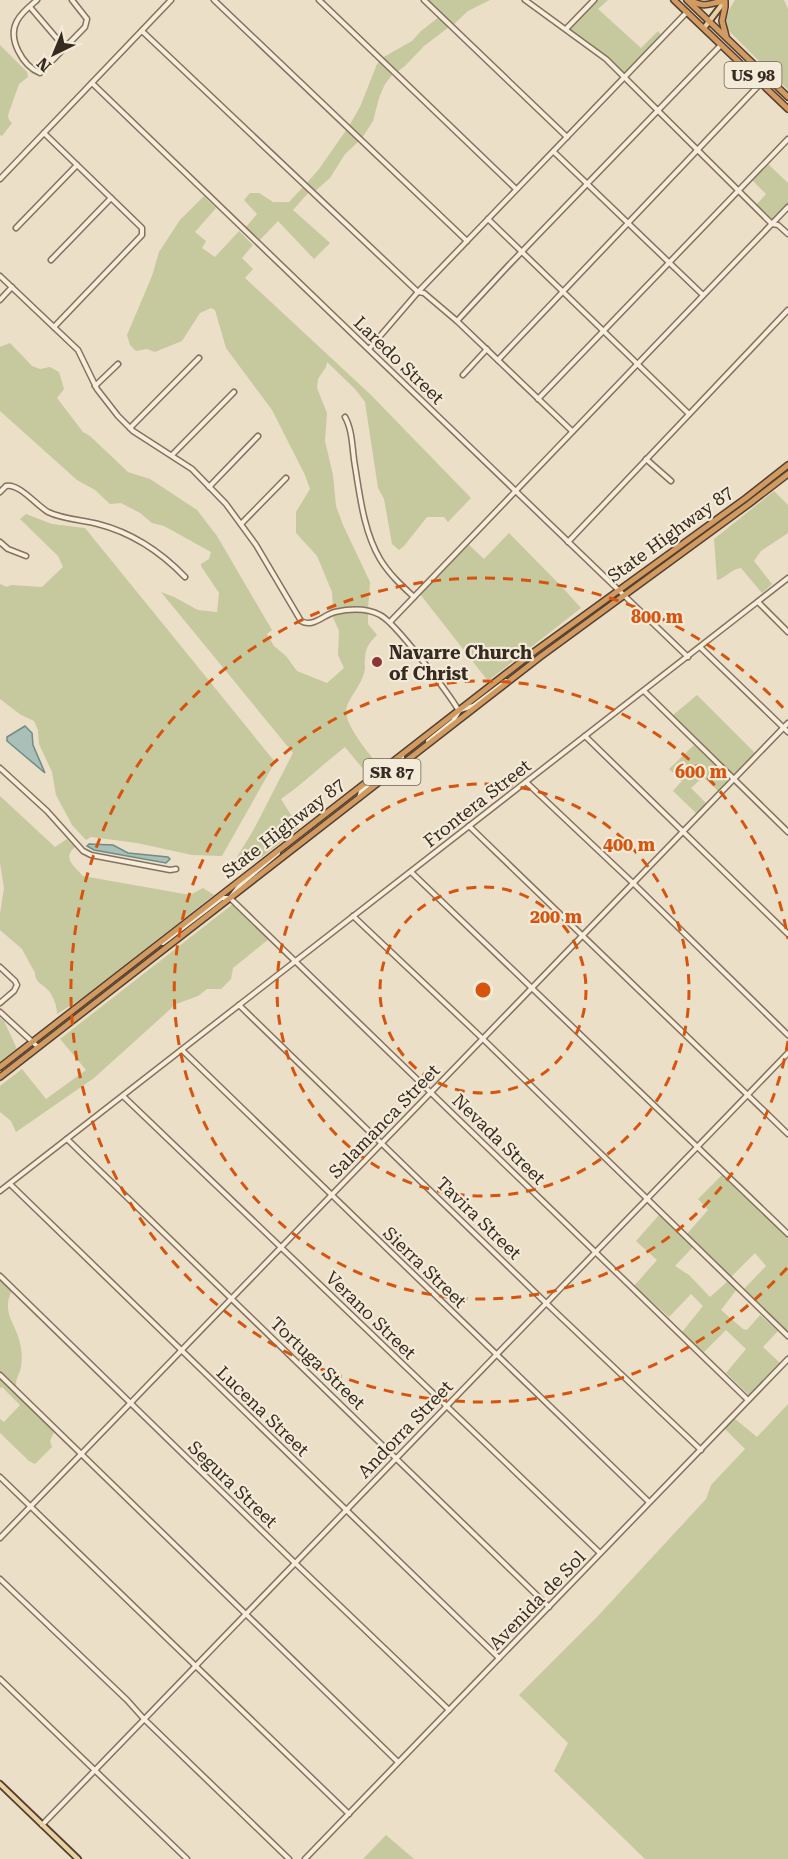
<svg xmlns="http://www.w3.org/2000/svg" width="788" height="1859" font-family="'Roboto Serif',serif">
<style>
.green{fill:#c6c89d}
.water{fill:#a9bfb8;stroke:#708d85;stroke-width:1.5}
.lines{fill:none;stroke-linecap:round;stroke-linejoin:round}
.minor-casing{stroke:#86715f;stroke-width:7}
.major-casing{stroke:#544032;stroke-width:8}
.highway-casing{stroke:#544032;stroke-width:8}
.minor{stroke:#f6eddb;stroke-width:4}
.major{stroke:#ead1a4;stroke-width:4.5}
.highway{stroke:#d29b61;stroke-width:5}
.ring{fill:none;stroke:#d6540e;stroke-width:3;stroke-dasharray:10 8}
.poi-dot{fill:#903339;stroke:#f3ead7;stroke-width:2}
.labels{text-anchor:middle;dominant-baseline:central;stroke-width:4.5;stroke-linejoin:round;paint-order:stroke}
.shield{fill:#f3ead7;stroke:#6f6458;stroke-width:1.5}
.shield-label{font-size:16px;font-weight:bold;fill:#372b21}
.street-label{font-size:18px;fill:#372b21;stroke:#f3ead7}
.poi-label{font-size:18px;font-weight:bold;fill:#372b21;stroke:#f3ead7;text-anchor:start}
.centre{fill:#d6540e;stroke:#f3ead7;stroke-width:3}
.ring-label{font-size:18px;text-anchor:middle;font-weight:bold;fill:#d6540e;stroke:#f3ead7;stroke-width:4.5;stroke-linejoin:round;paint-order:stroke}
</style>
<rect width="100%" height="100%" fill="#ebdfc8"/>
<!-- green -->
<g class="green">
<polygon points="427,0 490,0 468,11 453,25"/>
<polygon points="597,0 608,0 598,9 641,48 658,31 661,35 624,74 594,47 569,29"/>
<path d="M735,0H784L788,9V90L727,29C725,17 728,11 735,0Z"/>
<polygon points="439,17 449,27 424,46 405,66 397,72 382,58 412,41 421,31"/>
<polygon points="0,45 27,72 28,77 19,84 8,115 9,120 12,123 2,136 0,135"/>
<polygon points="380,61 393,74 385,84 379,98 373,121 362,138 349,126 360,107 377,64"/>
<polygon points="347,129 359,141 345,154 330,178 314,192 306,184 319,169"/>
<polygon points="767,163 788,183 788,205 772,221 756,205 766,194 751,179"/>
<polygon points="303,187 309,192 293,210 330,243 314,259 278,221 259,241 245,228 257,214 244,200 250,193 259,193 273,202 289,202"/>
<polygon points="204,196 216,208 195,232 206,241 202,248 215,257 239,231 253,245 242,258 253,269 245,278 371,395 471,498 448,522 444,517 427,517 404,546 399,550 392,544 384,499 378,488 365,402 355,389 327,362 326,367 318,379 317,388 327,413 325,441 333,475 336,506 343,525 370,582 368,609 330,611 330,609 333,608 332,592 317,556 296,533 296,512 310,489 305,475 272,410 226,348 215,310 211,308 200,313 182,341 155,352 147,349 136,351 130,345 127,335 152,276 159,252 180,220"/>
<path d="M10,343L32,366L40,369L50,367L59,372L64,389L57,398L83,432L90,436L128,472L150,479L197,510L217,536L272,630L267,634L274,646L286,656L297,671L327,683L344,668L338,655L339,631L332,615L343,613H368V624L377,635C369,643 365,648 365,659C364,664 366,668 364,673C361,685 351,695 347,706C341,722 369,753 379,766L368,775L345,747C323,764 304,783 281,799L299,828L262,857L245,866L237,857L254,829L293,753L161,592L174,597L198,610L217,612L219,593L201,566V564L209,559L211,552L164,526L152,523L140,513L121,503L110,504L95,490L77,480L0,411V347Z"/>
<path d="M774,491L788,505V533L761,551L754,561L772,584L762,593L741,568C731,569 726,578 717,580L714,539Z"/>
<polygon points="26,514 52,524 85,528 275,762 222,856 192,855 137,843 91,837 86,840 72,825 56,795 52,772 39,744 38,730 34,721 21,715 0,699 0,584 7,587 11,585 42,587 63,567 58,556 20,519"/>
<polygon points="509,533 563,588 581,608 488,681 420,594 468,544 484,559"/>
<polygon points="697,695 756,754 734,777 672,716"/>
<polygon points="694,745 731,780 719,792 703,777 691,788 707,804 697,814 673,791 682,781 669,769"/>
<path d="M0,796L55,847L67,839L75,847C62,858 74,866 83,876L190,895L203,888L214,895L81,999L57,1014C57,1006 54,998 49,991C43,984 35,983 35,973L22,949L0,930V914L4,888L0,863Z"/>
<polygon points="233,904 269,939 233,968 231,979 221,989 207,989 198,996 176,1004 94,1078 16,1132 11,1121 0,1112 0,1086 22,1069 46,1099 86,1070 60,1039"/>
<polygon points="0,1018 4,1021 17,1049 0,1062"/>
<polygon points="723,1174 788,1237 788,1333 743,1290 766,1266 755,1253 731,1277 686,1235 708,1210 698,1199"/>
<polygon points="659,1215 693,1247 675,1266 689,1275 710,1297 728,1281 737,1289 721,1310 743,1329 747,1330 760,1315 778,1331 763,1347 781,1364 750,1396 726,1373 746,1349 726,1330 704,1352 682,1332 703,1306 691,1294 669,1317 634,1286 657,1260 636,1241"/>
<path d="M0,1279L12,1290C0,1315 18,1324 21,1348C22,1354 22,1361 21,1367C19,1376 14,1380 17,1390L0,1372Z"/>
<polygon points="0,1378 54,1432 50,1441 52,1447 35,1464 29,1461 0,1433 0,1419 4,1422 20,1405 2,1387 0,1388"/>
<polygon points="788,1404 788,1859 645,1859 554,1771 568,1743 519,1695 597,1617 706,1499 711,1485 745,1449 724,1428 734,1418 757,1437"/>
<polygon points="386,1835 414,1859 363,1859"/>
</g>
<!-- water -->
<g class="water">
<polygon points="25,726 32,733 33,745 45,773 7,741 7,737"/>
<polygon points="89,844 113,845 128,853 168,857 170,859 166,863 94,850 87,846"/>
</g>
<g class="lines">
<!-- minor casing -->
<g class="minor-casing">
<g id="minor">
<path d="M37,0C30,6 21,13 17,21C7,39 23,66 40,73L85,27L87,19L72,0"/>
<polyline points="214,0 467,241"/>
<polyline points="319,0 516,189"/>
<polyline points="424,0 567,137"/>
<polyline points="525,0 606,59 772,224 778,225 788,234"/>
<polyline points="30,7 65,48"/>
<polyline points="566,29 594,0"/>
<polyline points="142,31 418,292 424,293 457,321 572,431"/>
<polyline points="92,83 688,657"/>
<polyline points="44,133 142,228 142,235 54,327"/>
<polyline points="554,152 703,295"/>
<polyline points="0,179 171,0"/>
<polyline points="488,219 689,414"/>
<polyline points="16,228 77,165"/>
<polyline points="51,260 111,198"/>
<path d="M0,276L78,350L97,389L118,416L133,431L192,469L226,504L256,545L301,621C313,628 323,615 335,612C349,609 367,608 380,615C395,622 449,694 459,711"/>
<polyline points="0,300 12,287"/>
<polyline points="457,321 508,266 721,45"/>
<polyline points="369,349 418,292 687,12"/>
<polyline points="498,360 761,83"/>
<polyline points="463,375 487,349"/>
<polyline points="95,386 118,364"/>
<polyline points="538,399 788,139"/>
<path d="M345,417C353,431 352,450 355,466C360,497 364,532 380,559C389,574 402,586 414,597"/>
<polyline points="130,428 199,358"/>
<polyline points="172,455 234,392"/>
<polyline points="646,459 671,481"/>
<polyline points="209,487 258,436"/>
<path d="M0,492L6,486C19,483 36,505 48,512C62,519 82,520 98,524C133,533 160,551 185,577"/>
<polyline points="241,524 286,478"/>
<polyline points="0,542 8,549 26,556"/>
<polyline points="568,542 788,310"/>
<polyline points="758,602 788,632"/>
<polyline points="390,622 788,207"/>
<polyline points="700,647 788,732"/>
<polyline points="644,691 788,832"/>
<polyline points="460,710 473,706 506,681"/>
<polyline points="585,736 788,934"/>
<polyline points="428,741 453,721 459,711"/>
<polyline points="0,768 47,811 83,851 91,855 170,870 176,869"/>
<polyline points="526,782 633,883 788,1035"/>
<polyline points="359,798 361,791 402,757"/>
<polyline points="469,826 788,1134"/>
<polyline points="411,872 788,1234"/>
<polyline points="230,898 748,1400"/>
<polyline points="353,916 483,1039 788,1336"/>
<polyline points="163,943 222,898 230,898 240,885 278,853"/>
<polyline points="0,967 15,981 17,985 14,991 0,1003"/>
<polyline points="239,1005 546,1303 701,1450"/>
<polyline points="0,1012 38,1047"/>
<polyline points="182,1050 649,1502"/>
<polyline points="123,1096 600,1553"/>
<polyline points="67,1139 549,1607"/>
<polyline points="10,1184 499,1658"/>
<polyline points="0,1191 788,578"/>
<polyline points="0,1276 294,1562 449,1710"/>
<polyline points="0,1375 398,1762"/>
<polyline points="0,1477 349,1814"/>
<polyline points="0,1538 788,723"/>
<polyline points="0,1579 127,1700 144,1719 289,1859"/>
<polyline points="0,1679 187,1859"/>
<polyline points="42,1825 788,1053"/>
<polyline points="305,1859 788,1359"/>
</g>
</g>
<!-- major casing -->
<g class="major-casing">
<g id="major">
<polyline points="704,28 724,2"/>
<polyline points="0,1784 78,1859"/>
</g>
</g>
<!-- highway casing -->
<g class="highway-casing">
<g id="highway">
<polyline points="674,0 788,109"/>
<polyline points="687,0 788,97"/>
<path d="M689,0C708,9 707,3 725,1V7L722,21L726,36"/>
<polyline points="0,1067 535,651 746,498 788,465"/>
<polyline points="0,1077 540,657 749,504 788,474"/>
</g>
</g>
<!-- minor -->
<use href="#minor" class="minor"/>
<!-- major -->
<use href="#major" class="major"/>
<!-- highway -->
<use href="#highway" class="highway"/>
</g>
<!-- distance rings -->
<g class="ring">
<circle cx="483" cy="990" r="103"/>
<circle cx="483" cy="990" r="206"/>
<path d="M788 1041A309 309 0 1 1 788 939"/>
<path d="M787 1268A412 412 0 1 1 787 712"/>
</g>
<!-- markers -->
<circle class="poi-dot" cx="377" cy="662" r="6"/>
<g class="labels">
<!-- shield labels -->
<g class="shield">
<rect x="724.5" y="62" width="57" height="26" rx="4.5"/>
<rect x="363.5" y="759" width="57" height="26" rx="4.5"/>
</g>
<g class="shield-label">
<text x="753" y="75">US 98</text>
<text x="392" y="772">SR 87</text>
</g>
<!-- street labels -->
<g class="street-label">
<text transform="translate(399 360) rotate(44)">Laredo Street</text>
<text transform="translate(670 534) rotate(-36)">State Highway 87</text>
<text transform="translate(477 803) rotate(-38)">Frontera Street</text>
<text transform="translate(283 828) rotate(-38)">State Highway 87</text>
<text transform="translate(384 1121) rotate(-46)">Salamanca Street</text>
<text transform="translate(499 1139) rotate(44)">Nevada Street</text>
<text transform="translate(479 1218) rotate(44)">Tavira Street</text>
<text transform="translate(425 1267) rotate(44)">Sierra Street</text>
<text transform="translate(371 1315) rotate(44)">Verano Street</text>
<text transform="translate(318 1363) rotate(44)">Tortuga Street</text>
<text transform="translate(263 1411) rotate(44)">Lucena Street</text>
<text transform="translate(405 1429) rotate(-46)">Andorra Street</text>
<text transform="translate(233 1484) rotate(44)">Segura Street</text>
<text transform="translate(537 1600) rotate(-46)">Avenida de Sol</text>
</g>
<!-- poi labels -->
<g class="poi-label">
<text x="389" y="652">Navarre Church<tspan x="389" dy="21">of Christ</tspan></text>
</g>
</g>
<circle cx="483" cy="990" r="9" class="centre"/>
<g class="ring-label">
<text x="657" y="623">800 m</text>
<text x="701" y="778">600 m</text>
<text x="629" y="851">400 m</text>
<text x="556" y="923">200 m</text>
</g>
<!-- north arrow -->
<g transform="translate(54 54) rotate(223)" stroke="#f3ead7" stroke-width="4.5" paint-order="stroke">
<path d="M0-4.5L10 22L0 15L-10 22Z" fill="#372b21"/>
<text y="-9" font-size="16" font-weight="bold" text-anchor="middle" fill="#372b21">N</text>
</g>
</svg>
